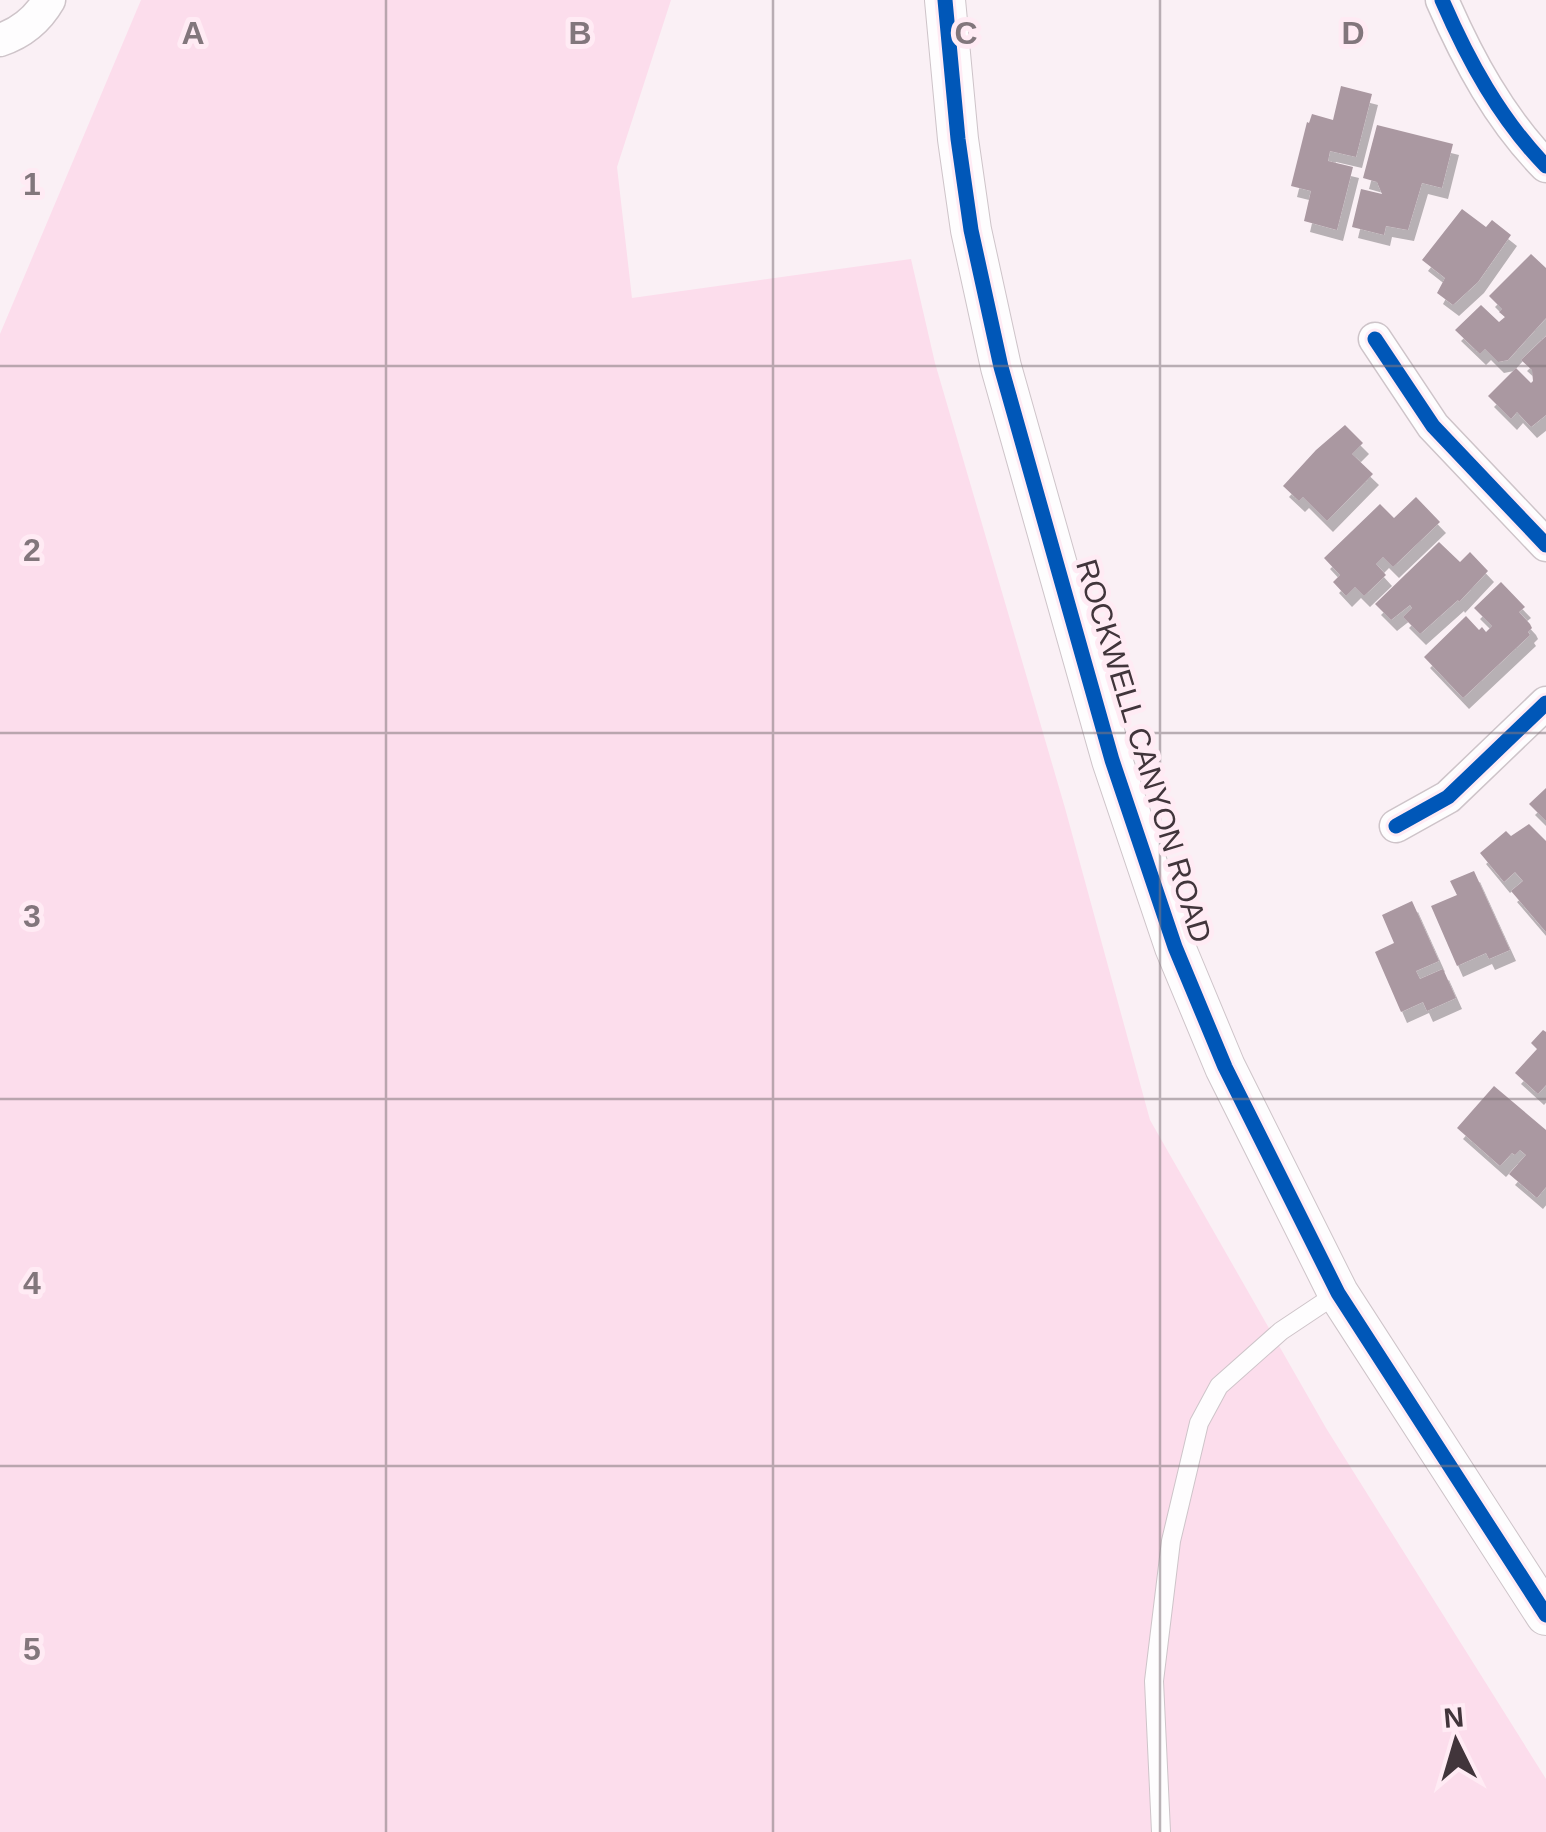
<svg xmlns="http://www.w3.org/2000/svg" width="1546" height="1832" font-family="Arial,sans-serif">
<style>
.green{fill:#fcddec}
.building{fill:#aa98a1;filter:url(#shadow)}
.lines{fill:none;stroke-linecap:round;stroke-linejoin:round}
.service-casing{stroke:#cec4c9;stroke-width:20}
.minor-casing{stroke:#cec4c9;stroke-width:35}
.tertiary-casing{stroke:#cec4c9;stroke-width:42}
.service{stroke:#fefdfe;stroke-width:18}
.minor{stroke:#fefdfe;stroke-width:32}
.tertiary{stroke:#fefdfe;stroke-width:40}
.cycleway-casing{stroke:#ffebf4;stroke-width:21}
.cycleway{stroke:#0057b8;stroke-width:15}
.grid{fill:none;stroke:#82767c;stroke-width:2.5;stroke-opacity:0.55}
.labels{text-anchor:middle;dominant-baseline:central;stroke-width:10;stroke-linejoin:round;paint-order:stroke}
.street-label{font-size:30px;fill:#41353b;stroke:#ffebf4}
.grid-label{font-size:32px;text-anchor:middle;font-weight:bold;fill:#82767c;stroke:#ffebf4;stroke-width:10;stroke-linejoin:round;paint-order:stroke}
</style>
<defs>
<filter id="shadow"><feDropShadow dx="6" dy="11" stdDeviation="0" flood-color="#0004"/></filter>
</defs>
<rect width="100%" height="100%" fill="#faf0f5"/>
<!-- green -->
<polygon class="green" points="141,0 671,0 617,167 632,298 911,259 935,363 1065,808 1150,1120 1326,1428 1546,1779 1546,1832 0,1832 0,334"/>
<!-- building -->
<g class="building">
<polygon points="1341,86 1372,94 1356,157 1330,151 1328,161 1353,167 1337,230 1304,221 1311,191 1291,186 1307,122 1309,123 1312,114 1333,120"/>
<polygon points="1377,125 1453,144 1442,188 1422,183 1408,230 1386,226 1384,235 1352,227 1361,189 1382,194 1377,182 1363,178"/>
<polygon points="1462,209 1486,227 1492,220 1511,235 1478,282 1453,305 1437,293 1445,278 1422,260"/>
<polygon points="1531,254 1546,268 1546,318 1508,360 1498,362 1485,349 1480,354 1455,330 1481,305 1499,322 1505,317 1499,312 1502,309 1489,296"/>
<polygon points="1546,336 1546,415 1531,427 1517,412 1511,419 1488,396 1516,368 1531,383 1533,381 1532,370 1521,360"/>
<polygon points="1345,425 1363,443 1352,454 1373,474 1327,521 1303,497 1299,501 1283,486 1316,450"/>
<polygon points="1416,497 1440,522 1393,567 1383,557 1376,564 1386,575 1364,596 1355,587 1346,596 1333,582 1340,575 1324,558 1380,504 1394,518"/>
<polygon points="1439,542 1460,562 1470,552 1488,571 1459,602 1458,600 1420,634 1403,617 1412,608 1410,605 1391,620 1375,604"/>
<polygon points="1501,582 1525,607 1519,612 1530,624 1532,628 1528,632 1530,635 1463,698 1424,657 1466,616 1479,630 1482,627 1486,632 1492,626 1474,608"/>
<polygon points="1546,788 1546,821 1529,804"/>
<polygon points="1529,824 1546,841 1546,932 1511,891 1523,881 1515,872 1504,882 1480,853 1506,831 1511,836"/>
<polygon points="1474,871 1510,950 1489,959 1486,953 1457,966 1431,906 1457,895 1450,881"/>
<polygon points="1412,901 1439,961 1416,971 1420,979 1443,969 1456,998 1427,1011 1423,1002 1401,1012 1375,952 1394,943 1382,915"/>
<polygon points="1543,1030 1546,1032 1546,1085 1538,1094 1515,1073 1537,1049 1531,1043"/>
<polygon points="1494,1086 1546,1130 1546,1187 1537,1198 1509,1174 1526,1155 1520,1150 1515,1155 1512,1153 1500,1166 1457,1128"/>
</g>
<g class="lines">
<!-- service casing -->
<g class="service-casing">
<polyline id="service" points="1161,1832 1154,1681 1171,1541 1199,1423 1219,1386 1281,1331 1338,1293"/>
</g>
<!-- minor casing -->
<g class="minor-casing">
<g id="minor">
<path d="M1442,0C1468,60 1500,119 1546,166"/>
<path d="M0,40C21,33 38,19 49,0"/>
<polyline points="1375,339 1433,426 1546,545"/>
<polyline points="1396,826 1448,797 1546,703"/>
</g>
</g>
<!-- tertiary casing -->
<g class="tertiary-casing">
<polyline id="tertiary" points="945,0 958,139 971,230 1001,367 1112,760 1175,947 1225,1067 1338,1293 1546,1615"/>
</g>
<!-- service -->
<use href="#service" class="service"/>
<!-- minor -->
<use href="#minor" class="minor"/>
<!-- tertiary -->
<use href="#tertiary" class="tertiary"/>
<!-- cycleway casing -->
<g class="cycleway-casing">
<g id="cycleway">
<polyline points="945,0 958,139 971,230 1001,367 1112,760 1175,947 1225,1067 1338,1293 1546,1615"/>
<path d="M1442,0C1468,60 1500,119 1546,166"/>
<polyline points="1375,339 1433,426 1546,545"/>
<polyline points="1396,826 1448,797 1546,703"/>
</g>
</g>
<!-- cycleway -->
<use href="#cycleway" class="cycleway"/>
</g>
<!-- grid -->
<path class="grid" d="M386,0V1832M773,0V1832M1160,0V1832M0,366H1546M0,733H1546M0,1099H1546M0,1466H1546"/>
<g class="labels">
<!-- street labels -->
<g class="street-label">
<text transform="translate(1144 751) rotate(73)">ROCKWELL CANYON ROAD</text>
</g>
</g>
<g class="grid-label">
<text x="193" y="44">A</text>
<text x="580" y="44">B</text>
<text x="966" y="44">C</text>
<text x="1353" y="44">D</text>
<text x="32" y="195">1</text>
<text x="32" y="561">2</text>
<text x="32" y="927">3</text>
<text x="32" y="1294">4</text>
<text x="32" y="1660">5</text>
</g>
<!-- north arrow -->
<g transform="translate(1456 1742) rotate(355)" stroke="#ffebf4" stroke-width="8" paint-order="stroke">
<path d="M0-8L18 38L0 25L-18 38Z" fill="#41353b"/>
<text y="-15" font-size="28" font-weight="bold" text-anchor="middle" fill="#41353b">N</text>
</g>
</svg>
